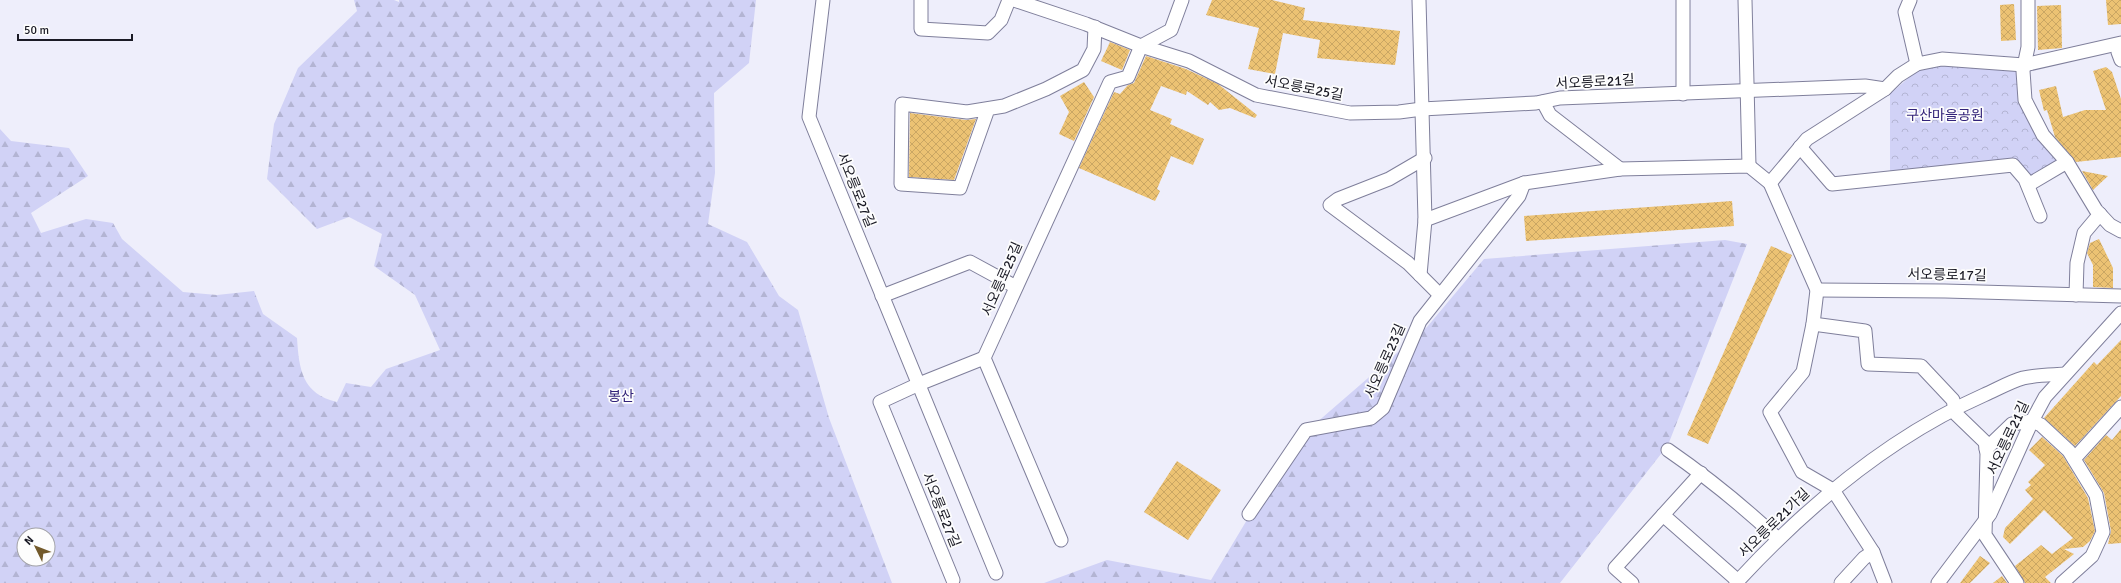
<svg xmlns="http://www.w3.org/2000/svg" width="2121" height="583" font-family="Signika,'Noto Sans KR',sans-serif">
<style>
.forest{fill:url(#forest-firs);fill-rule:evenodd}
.park{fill:url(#park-crowns)}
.building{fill:url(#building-cross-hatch)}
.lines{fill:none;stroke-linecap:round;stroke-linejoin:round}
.minor-casing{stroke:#7f7f9b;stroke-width:15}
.minor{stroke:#fff;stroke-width:13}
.labels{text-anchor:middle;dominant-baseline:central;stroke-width:3.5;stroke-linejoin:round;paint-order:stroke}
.street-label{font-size:14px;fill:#1a1a25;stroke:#fdfdfd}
.park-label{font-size:14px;fill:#33247a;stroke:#fdfdfd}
</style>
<defs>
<pattern id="forest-firs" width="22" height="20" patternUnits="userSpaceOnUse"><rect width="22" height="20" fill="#d1d2f6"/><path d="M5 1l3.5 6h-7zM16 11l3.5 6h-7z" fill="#b3b4d3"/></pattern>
<pattern id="park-crowns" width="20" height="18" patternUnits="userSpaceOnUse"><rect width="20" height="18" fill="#d1d2f6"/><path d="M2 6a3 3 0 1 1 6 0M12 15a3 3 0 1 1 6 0" fill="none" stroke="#b3b4d3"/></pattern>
<pattern id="building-cross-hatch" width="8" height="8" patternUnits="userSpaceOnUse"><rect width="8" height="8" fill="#ecc273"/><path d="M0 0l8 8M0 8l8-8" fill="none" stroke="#caa663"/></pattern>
</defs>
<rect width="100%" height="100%" fill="#eeeefb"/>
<!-- forest -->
<g class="forest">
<path d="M354,0H394L399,2V0H756L749,63L714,93L715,173L708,224L747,242L779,296L798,310L829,418L892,583H0V129L11,141L69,148L88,176L31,213L41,233L86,219L113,223L122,239L183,292L217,295L254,291L263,314L297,338C299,369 302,394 337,402L346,383L371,387L386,369L440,350L415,295L374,266L382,234L349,217L317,229L267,179L274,124L298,68L357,11ZM24,535H48V559H24Z"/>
<polygon points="1725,240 1747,244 1668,445 1560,583 1044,583 1107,560 1211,580 1293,443 1427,327 1484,259"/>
</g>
<!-- park -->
<polygon class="park" points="1939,63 2021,69 2025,100 2059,161 2029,180 2014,161 1890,173 1890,94 1921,67"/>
<!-- building -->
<g class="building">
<polygon points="1212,0 1272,0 1305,8 1303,20 1400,31 1395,65 1317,58 1320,40 1283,33 1275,74 1248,69 1259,28 1206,15"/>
<polygon points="2106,0 2121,0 2121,24 2108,25"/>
<polygon points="2014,4 2016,40 2001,41 2000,5"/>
<polygon points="2061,5 2062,48 2038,50 2037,6"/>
<polygon points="1110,42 1130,50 1122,70 1101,61"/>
<polygon points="1146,56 1186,69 1218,84 1257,115 1255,118 1230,108 1219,110 1210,102 1208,105 1187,91 1186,95 1161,86 1150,110 1172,119 1170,124 1204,139 1193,165 1171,156 1157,189 1160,191 1155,201 1079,168 1114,92 1120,94 1128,85 1134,83"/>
<polygon points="2106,67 2112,72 2121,99 2121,157 2076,162 2055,137 2047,110 2044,111 2039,90 2056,86 2063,117 2085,110 2106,110 2093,71"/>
<polygon points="1084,82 1094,97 1074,141 1059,134 1069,112 1060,96"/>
<polygon points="910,113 966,120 976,119 954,180 909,177"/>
<polygon points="2082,171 2108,176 2093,190"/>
<polygon points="1732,201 1734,226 1526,241 1524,216"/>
<polygon points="2099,239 2113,268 2113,288 2093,287 2093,265 2087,253 2090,243"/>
<polygon points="1771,246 1792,255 1708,444 1687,435"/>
<polygon points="2121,340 2121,396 2075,446 2044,418 2094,362 2097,365"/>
<polygon points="2121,429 2121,543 2108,544 2111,531 2104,493 2084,460 2106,435 2112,440"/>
<polygon points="2042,437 2063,456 2088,498 2095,531 2090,541 2083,547 2064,549 2074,554 2045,577 2051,583 2025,583 2015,566 2041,545 2052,554 2073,538 2044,510 2010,544 2003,537 2005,528 2033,499 2025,490 2031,485 2028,482 2045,465 2029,450"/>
<polygon points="1177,461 1221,490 1188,540 1144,512"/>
<polygon points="1980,556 1990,563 1970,583 1960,583"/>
<polygon points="2002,576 2007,583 1993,583"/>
</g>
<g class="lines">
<!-- minor casing -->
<g class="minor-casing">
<g id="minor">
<polyline points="823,0 809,117 996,573"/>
<polyline points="921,0 921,29 988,33 1001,20 1009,0"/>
<polyline points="1014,0 1086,24 1141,46 1189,61 1256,95 1350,113 1399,112 1422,109 1536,103 1560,98 1865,86 1885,89"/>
<polyline points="1419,0 1425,220 1420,275"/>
<polyline points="1745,0 1749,166"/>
<polyline points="1910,0 1905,12 1917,64"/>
<polyline points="2028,0 2028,47 2023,71 2025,100 2043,135 2067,162 2096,210 2110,225 2121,231"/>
<polyline points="2119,45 2118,52 2121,60"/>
<polyline points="1683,94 1683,0"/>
<polyline points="1543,102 1550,115 1620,169"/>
<polyline points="988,109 960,188 901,184 902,104 967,112 1004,106 1046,89 1083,70 1094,49 1095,27"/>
<polyline points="1800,147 1832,184 2013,165 2025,179 2040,216"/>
<polyline points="1425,158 1389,179 1338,199 1330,205 1408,263 1440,295"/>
<polyline points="1770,183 1807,139 1885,89 1898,76 1917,64 1942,59 2024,65 2121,43"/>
<polyline points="2028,185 2067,162"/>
<polyline points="1425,220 1524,183 1620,169 1749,166 1770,183 1817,290 1813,324 1803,372 1770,412 1802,472 1833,490 1873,552 1885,583"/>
<polyline points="1817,290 1945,291 2121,296"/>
<polyline points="2076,295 2077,263 2084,233 2100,214"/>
<polyline points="882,296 970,262 1016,287"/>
<polyline points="1813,324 1865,331 1868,364 1921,366 1953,400 1956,414 1985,442 1987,454 1985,535 2017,583"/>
<polyline points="1986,449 2012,424 2032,421 2041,425 2069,451 2096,495 2103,532 2092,556 2062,583"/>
<path d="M1668,450C1707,477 1743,506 1778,539"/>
<polyline points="2074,459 2121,407"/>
<polyline points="1249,514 1306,430 1371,418 1383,408 1420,321 1519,196 1524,183"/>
<polyline points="1663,515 1738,581"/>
<polyline points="1061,540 984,358 1110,82 1128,77 1141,46 1171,30 1182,0"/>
<polyline points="953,580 880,402 919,384 984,358"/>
<polyline points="1632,583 1615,568 1701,473"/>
<path d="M1736,583C1806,507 1889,437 1984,395C1996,390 2009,382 2023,378C2036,375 2051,375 2065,374"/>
<polyline points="1841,583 1864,558 1873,552"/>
<polyline points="1938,583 1990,514 2032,421 2045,397 2121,313"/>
</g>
</g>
<!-- minor -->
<use href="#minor" class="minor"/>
</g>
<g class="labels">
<!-- street labels -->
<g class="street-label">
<text transform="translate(1595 82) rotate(-3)">서오릉로21길</text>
<text transform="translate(1304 88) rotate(11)">서오릉로25길</text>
<text transform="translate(856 190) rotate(68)">서오릉로27길</text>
<text transform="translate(1947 275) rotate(1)">서오릉로17길</text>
<text transform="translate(1002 279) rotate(-66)">서오릉로25길</text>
<text transform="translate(1385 361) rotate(-66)">서오릉로23길</text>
<text transform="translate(2008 438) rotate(-65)">서오릉로21길</text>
<text transform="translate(941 510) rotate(68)">서오릉로27길</text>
<text transform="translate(1774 523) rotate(-44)">서오릉로21가길</text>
</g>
<!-- park labels -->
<g class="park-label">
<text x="1945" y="115">구산마을공원</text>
<text x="621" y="396">봉산</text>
</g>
</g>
<!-- north arrow -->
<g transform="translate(36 547) rotate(313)"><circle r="19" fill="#fdfdfd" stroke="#a2a2a7"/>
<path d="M0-3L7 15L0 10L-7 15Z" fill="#735a2b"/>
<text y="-6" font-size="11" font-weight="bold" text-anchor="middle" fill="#1a1a25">N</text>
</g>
<!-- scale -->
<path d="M18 34v6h114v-6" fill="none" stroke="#1a1a25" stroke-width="2"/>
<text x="24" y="34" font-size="12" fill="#1a1a25" stroke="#fdfdfd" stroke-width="3" paint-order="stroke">50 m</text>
</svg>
